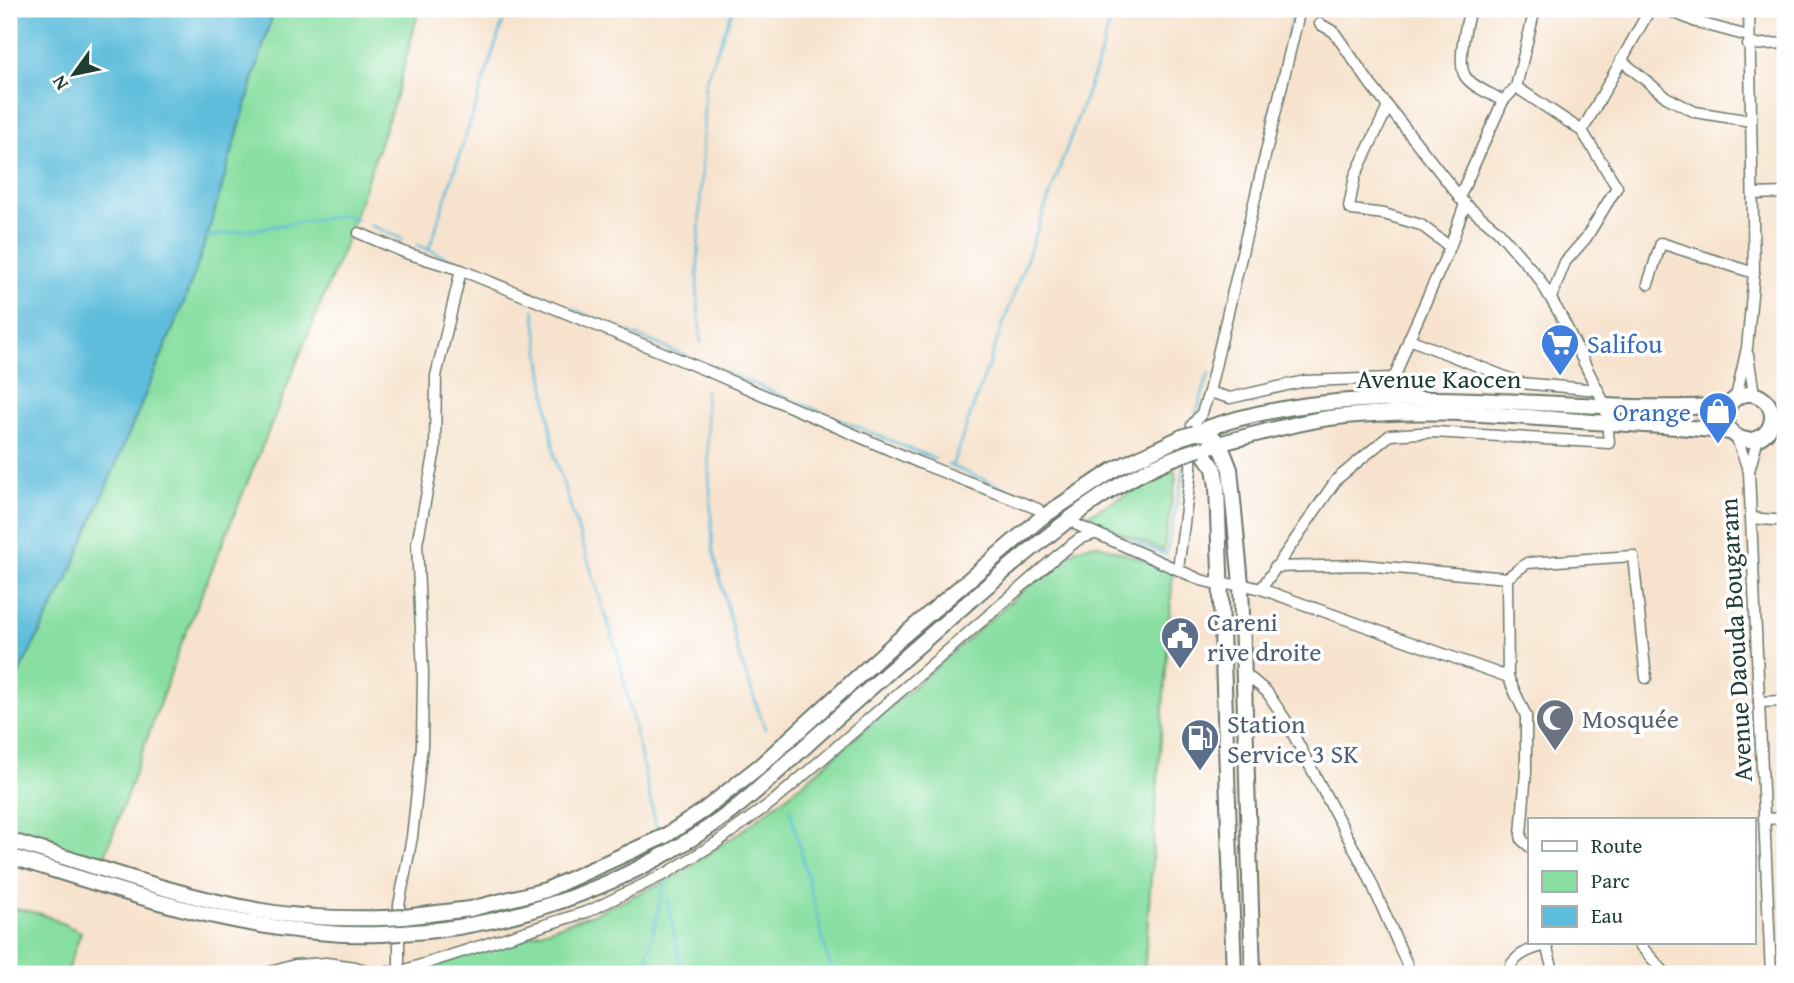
<svg xmlns="http://www.w3.org/2000/svg" width="1794" height="983" font-family="'Gentium Book Plus',serif">
<style>
.green{fill:#89dfa2;stroke:#548e6b;stroke-width:2}
.water{fill:#5ebddc;stroke:#3e7d88;stroke-width:2}
.lines{fill:none;stroke-linecap:round;stroke-linejoin:round}
.stream{stroke:#5ebddc;stroke-width:2.5}
.minor-casing{stroke:#6b776a;stroke-width:13}
.highway-casing{stroke:#6b776a;stroke-width:18}
.minor{stroke:#fff;stroke-width:10}
.highway{stroke:#fff;stroke-width:14}
.highway-bridge-casing{stroke:#6b776a;stroke-width:18;stroke-linecap:butt}
.highway-bridge{stroke:#fff;stroke-width:14}
.labels{text-anchor:middle;dominant-baseline:central;stroke-width:7;stroke-linejoin:round;paint-order:stroke}
.shop-label{font-size:26px;fill:#366cbe;stroke:#fff;text-anchor:start}
.street-label{font-size:26px;fill:#1f3d34;stroke:#fff}
.service-label{font-size:26px;fill:#4e5e75;stroke:#fff;text-anchor:start}
.worship-label{font-size:26px;fill:#5b616d;stroke:#fff;text-anchor:start}
</style>
<rect width="100%" height="100%" fill="#fff"/>
<filter id="ink" filterUnits="userSpaceOnUse"><feTurbulence type="fractalNoise" baseFrequency=".0143" numOctaves="2"/><feDisplacementMap in="SourceGraphic" scale="14" xChannelSelector="R" yChannelSelector="G"/><feConvolveMatrix kernelMatrix="1 2 1 2 8 2 1 2 1" color-interpolation-filters="sRGB"/></filter>
<filter id="wash" filterUnits="userSpaceOnUse"><feTurbulence type="fractalNoise" baseFrequency=".00686" numOctaves="4" result="noise"/><feDisplacementMap in="SourceGraphic" scale="28" xChannelSelector="R" yChannelSelector="G"/><feGaussianBlur stdDeviation="1.57" result="paint"/><feColorMatrix in="noise" values="0 0 0 0 0 0 0 0 0 0 0 0 0 0 0 0 0 1.4 0 .05"/><feComposite in="paint" operator="in"/></filter>
<g filter="url(#wash)">
<rect width="100%" height="100%" fill="#f7e3cd"/>
<!-- green -->
<g class="green">
<polygon points="274,9 419,9 397,93 346,242 180,647 103,861 9,832 9,692 68,578 185,300 207,237"/>
<polygon points="1175,470 1176,478 1163,551 1083,517"/>
<polygon points="1096,544 1173,570 1144,974 411,974 462,954 526,937 593,914 675,877 742,831 806,781 1057,561 1079,548"/>
<polygon points="9,907 42,914 81,932 66,974 9,974"/>
</g>
<!-- water -->
<polygon class="water" points="9,9 274,9 207,237 185,300 68,578 9,692"/>
<g class="lines">
<!-- stream -->
<g class="stream">
<polyline points="1269,118 1294,9"/>
<polyline points="370,225 403,239"/>
<polyline points="207,237 344,215 357,220"/>
<polyline points="417,245 935,459"/>
<polyline points="429,249 507,9"/>
<polyline points="534,310 555,458 618,654 657,830"/>
<polyline points="701,343 697,287 705,82 733,9"/>
<polyline points="705,390 713,550 738,652 765,729"/>
<polyline points="1196,414 1209,373"/>
<polyline points="948,465 1044,504"/>
<polyline points="952,466 1099,59 1114,9"/>
<polyline points="1083,523 1166,555 1186,460"/>
<polyline points="790,809 832,974"/>
<polyline points="668,900 682,974"/>
<polyline points="643,974 665,881"/>
</g>
</g>
</g>
<g filter="url(#ink)">
<g class="lines">
<!-- minor casing -->
<g class="minor-casing">
<g id="minor">
<path d="M1470,9C1466,23 1457,63 1465,76C1472,87 1492,94 1503,101"/>
<polyline points="1666,9 1696,22 1748,36"/>
<polyline points="1748,45 1785,43"/>
<polyline points="1621,60 1666,97 1695,112 1751,121"/>
<polyline points="1516,87 1582,131 1650,9"/>
<polyline points="1388,107 1355,176 1349,207 1352,210 1384,214 1421,225 1450,247"/>
<polyline points="1753,194 1785,193"/>
<polyline points="1459,198 1503,101 1516,87 1535,9"/>
<polyline points="1465,204 1450,247 1409,339 1521,383 1598,390"/>
<polyline points="359,233 406,253 461,270 710,372 920,463 1038,509"/>
<polyline points="1648,284 1661,243 1754,273"/>
<polyline points="1551,298 1565,262 1586,238 1617,187 1582,131"/>
<polyline points="1748,355 1754,394"/>
<polyline points="1209,392 1230,398 1305,381 1392,378 1396,374 1409,339"/>
<polyline points="1736,397 1747,348 1754,273 1749,9"/>
<polyline points="1736,436 1749,472 1771,974"/>
<polyline points="1749,471 1758,438"/>
<polyline points="1751,518 1785,521"/>
<polyline points="1077,525 1201,580 1220,585 1241,584 1261,589 1508,677"/>
<polyline points="1275,567 1363,565 1507,578 1527,563 1633,556 1646,678"/>
<polyline points="1178,569 1191,471 1192,425 1202,413 1209,392 1300,9"/>
<polyline points="1507,578 1508,677 1526,716 1526,771 1521,835 1522,840 1530,847"/>
<polyline points="1261,589 1337,479 1390,435 1434,432 1609,443 1606,407 1561,316 1538,277 1498,231 1465,204 1371,85 1334,32 1320,24"/>
<polyline points="1243,672 1267,692 1285,719 1368,875 1406,962 1409,974"/>
<polyline points="1759,702 1785,701"/>
<polyline points="1764,819 1785,818"/>
<polyline points="1638,943 1666,974"/>
<polyline points="264,974 295,965 326,963 355,967 371,972 399,972 589,911 667,873 716,843 775,800 1057,556 1079,539 1094,534"/>
<polyline points="399,974 399,905 412,837 422,746 423,673 417,544 435,450 436,376 461,270"/>
<path d="M1507,974C1513,955 1528,950 1546,945L1554,974"/>
</g>
</g>
<!-- highway casing -->
<g class="highway-casing">
<g id="highway">
<circle cx="1749" cy="417" r="23"/>
<path d="M1199,431C1367,369 1555,418 1729,405"/>
<polyline points="1195,433 1208,434 1214,438 1222,449 1230,469 1241,584 1253,974"/>
<path d="M1210,446C1250,436 1288,424 1329,418C1417,406 1506,416 1594,422C1640,425 1685,426 1731,432"/>
<polyline points="1200,449 1214,468 1217,486 1234,974"/>
<path d="M9,840C92,865 176,896 262,911C303,918 344,919 385,918"/>
<path d="M9,856C132,894 250,938 381,934"/>
<polyline points="404,917 470,909 546,890 665,836 703,811 761,765 896,642 1041,518 1115,469 1182,437"/>
<path d="M401,933C510,927 618,888 708,828C749,801 784,765 821,732C876,683 931,634 987,586C1048,535 1108,482 1184,454"/>
</g>
</g>
<!-- minor -->
<use href="#minor" class="minor"/>
<!-- highway -->
<use href="#highway" class="highway"/>
<!-- highway-bridge casing -->
<g class="highway-bridge-casing">
<g id="highway-bridge">
<polyline points="1182,437 1195,433"/>
<polyline points="1184,454 1199,449"/>
<polyline points="385,918 404,917"/>
<polyline points="381,934 401,933"/>
</g>
</g>
<!-- highway-bridge -->
<use href="#highway-bridge" class="highway-bridge"/>
</g>
</g>
<!-- icons -->
<defs>
<g id="supermarket-pin" transform="scale(2.0125)"><path d="M0 17L-7.5 6A9.5 9.5 0 1 1 7.5 6Z" fill="#3f7fe0" stroke="#fff"/><path d="M-6-5.5h2.5l.6 2H6L4.5 2H-2.5L-4.4-4H-6ZM-1.5 3.2a1.3 1.3 0 1 0 .1 0ZM3 3.2a1.3 1.3 0 1 0 .1 0Z" fill="#fff"/></g>
<g id="shop-pin" transform="scale(2.0125)"><path d="M0 17L-7.5 6A9.5 9.5 0 1 1 7.5 6Z" fill="#3f7fe0" stroke="#fff"/><path d="M-5-2.5h2.3a2.7 3.5 0 0 1 5.4 0H5L5.5 6h-11ZM-1.5-2.5h3a1.5 2.3 0 0 0-3 0Z" fill="#fff"/></g>
<g id="civic-pin" transform="scale(2.0125)"><path d="M0 17L-7.5 6A9.5 9.5 0 1 1 7.5 6Z" fill="#5c6f8a" stroke="#fff"/><path d="M-.6-6.5H3V-4.5H.6V-3L4-1V1h2V6H-6V1h2V-1L-.6-3ZM-1.2 2.5V6h2.4V2.5Z" fill="#fff"/></g>
<g id="mosque-pin" transform="scale(2.0125)"><path d="M0 17L-7.5 6A9.5 9.5 0 1 1 7.5 6Z" fill="#6b7280" stroke="#fff"/><path d="M3.5-4.9A6 6 0 1 0 3.5 4.9A5 5 0 1 1 3.5-4.9Z" fill="#fff"/></g>
<g id="fuel-pin" transform="scale(2.0125)"><path d="M0 17L-7.5 6A9.5 9.5 0 1 1 7.5 6Z" fill="#5c6f8a" stroke="#fff"/><path d="M-5.5-6h7V0h2V4h1.3V-2.5L3-4.5l.8-.8L6-3V5H2.5V1h-1V6h-7ZM-4.2-4.7v3.2H.2V-4.7Z" fill="#fff"/></g>
</defs>
<g fill-rule="evenodd">
<use href="#supermarket-pin" x="1560" y="343"/>
<use href="#shop-pin" x="1718" y="411"/>
<use href="#civic-pin" x="1180" y="636"/>
<use href="#mosque-pin" x="1555" y="718"/>
<use href="#fuel-pin" x="1200" y="738"/>
</g>
<g class="labels">
<!-- shop labels -->
<g class="shop-label">
<text x="1587" y="343">Salifou</text>
<text x="1691" y="411" text-anchor="end">Orange</text>
</g>
<!-- street labels -->
<g class="street-label">
<text x="1439" y="378">Avenue Kaocen</text>
<text transform="translate(1735 640) rotate(-93)">Avenue Daouda Bougaram</text>
</g>
<!-- service labels -->
<g class="service-label">
<text x="1207" y="621">Careni<tspan x="1207" dy="30">rive droite</tspan></text>
<text x="1227" y="723">Station<tspan x="1227" dy="30">Service 3 SK</tspan></text>
</g>
<!-- worship labels -->
<g class="worship-label">
<text x="1582" y="718">Mosquée</text>
</g>
</g>
<!-- margin -->
<rect width="1794" height="983" fill="none" stroke="#fff" stroke-width="35"/>
<!-- legend -->
<rect x="1528" y="818" width="228" height="126" fill="#ffffff" stroke="#a5b1ae" stroke-width="2"/>
<rect x="1542" y="841" width="35" height="10" fill="#ffffff" stroke="#a5b1ae" stroke-width="2"/>
<text x="1591" y="853" font-size="21" fill="#1f3d34">Route</text>
<rect x="1542" y="871" width="35" height="21" fill="#89dfa2" stroke="#a5b1ae" stroke-width="2"/>
<text x="1591" y="888" font-size="21" fill="#1f3d34">Parc</text>
<rect x="1542" y="906" width="35" height="21" fill="#5ebddc" stroke="#a5b1ae" stroke-width="2"/>
<text x="1591" y="923" font-size="21" fill="#1f3d34">Eau</text>
<!-- north arrow -->
<g transform="translate(74 74) rotate(237)" stroke="#ffffff" stroke-width="5" paint-order="stroke">
<path d="M0-5L12 26L0 18L-12 26Z" fill="#1f3d34"/>
<text y="-10" font-size="19" font-weight="bold" text-anchor="middle" fill="#1f3d34">N</text>
</g>
</svg>
